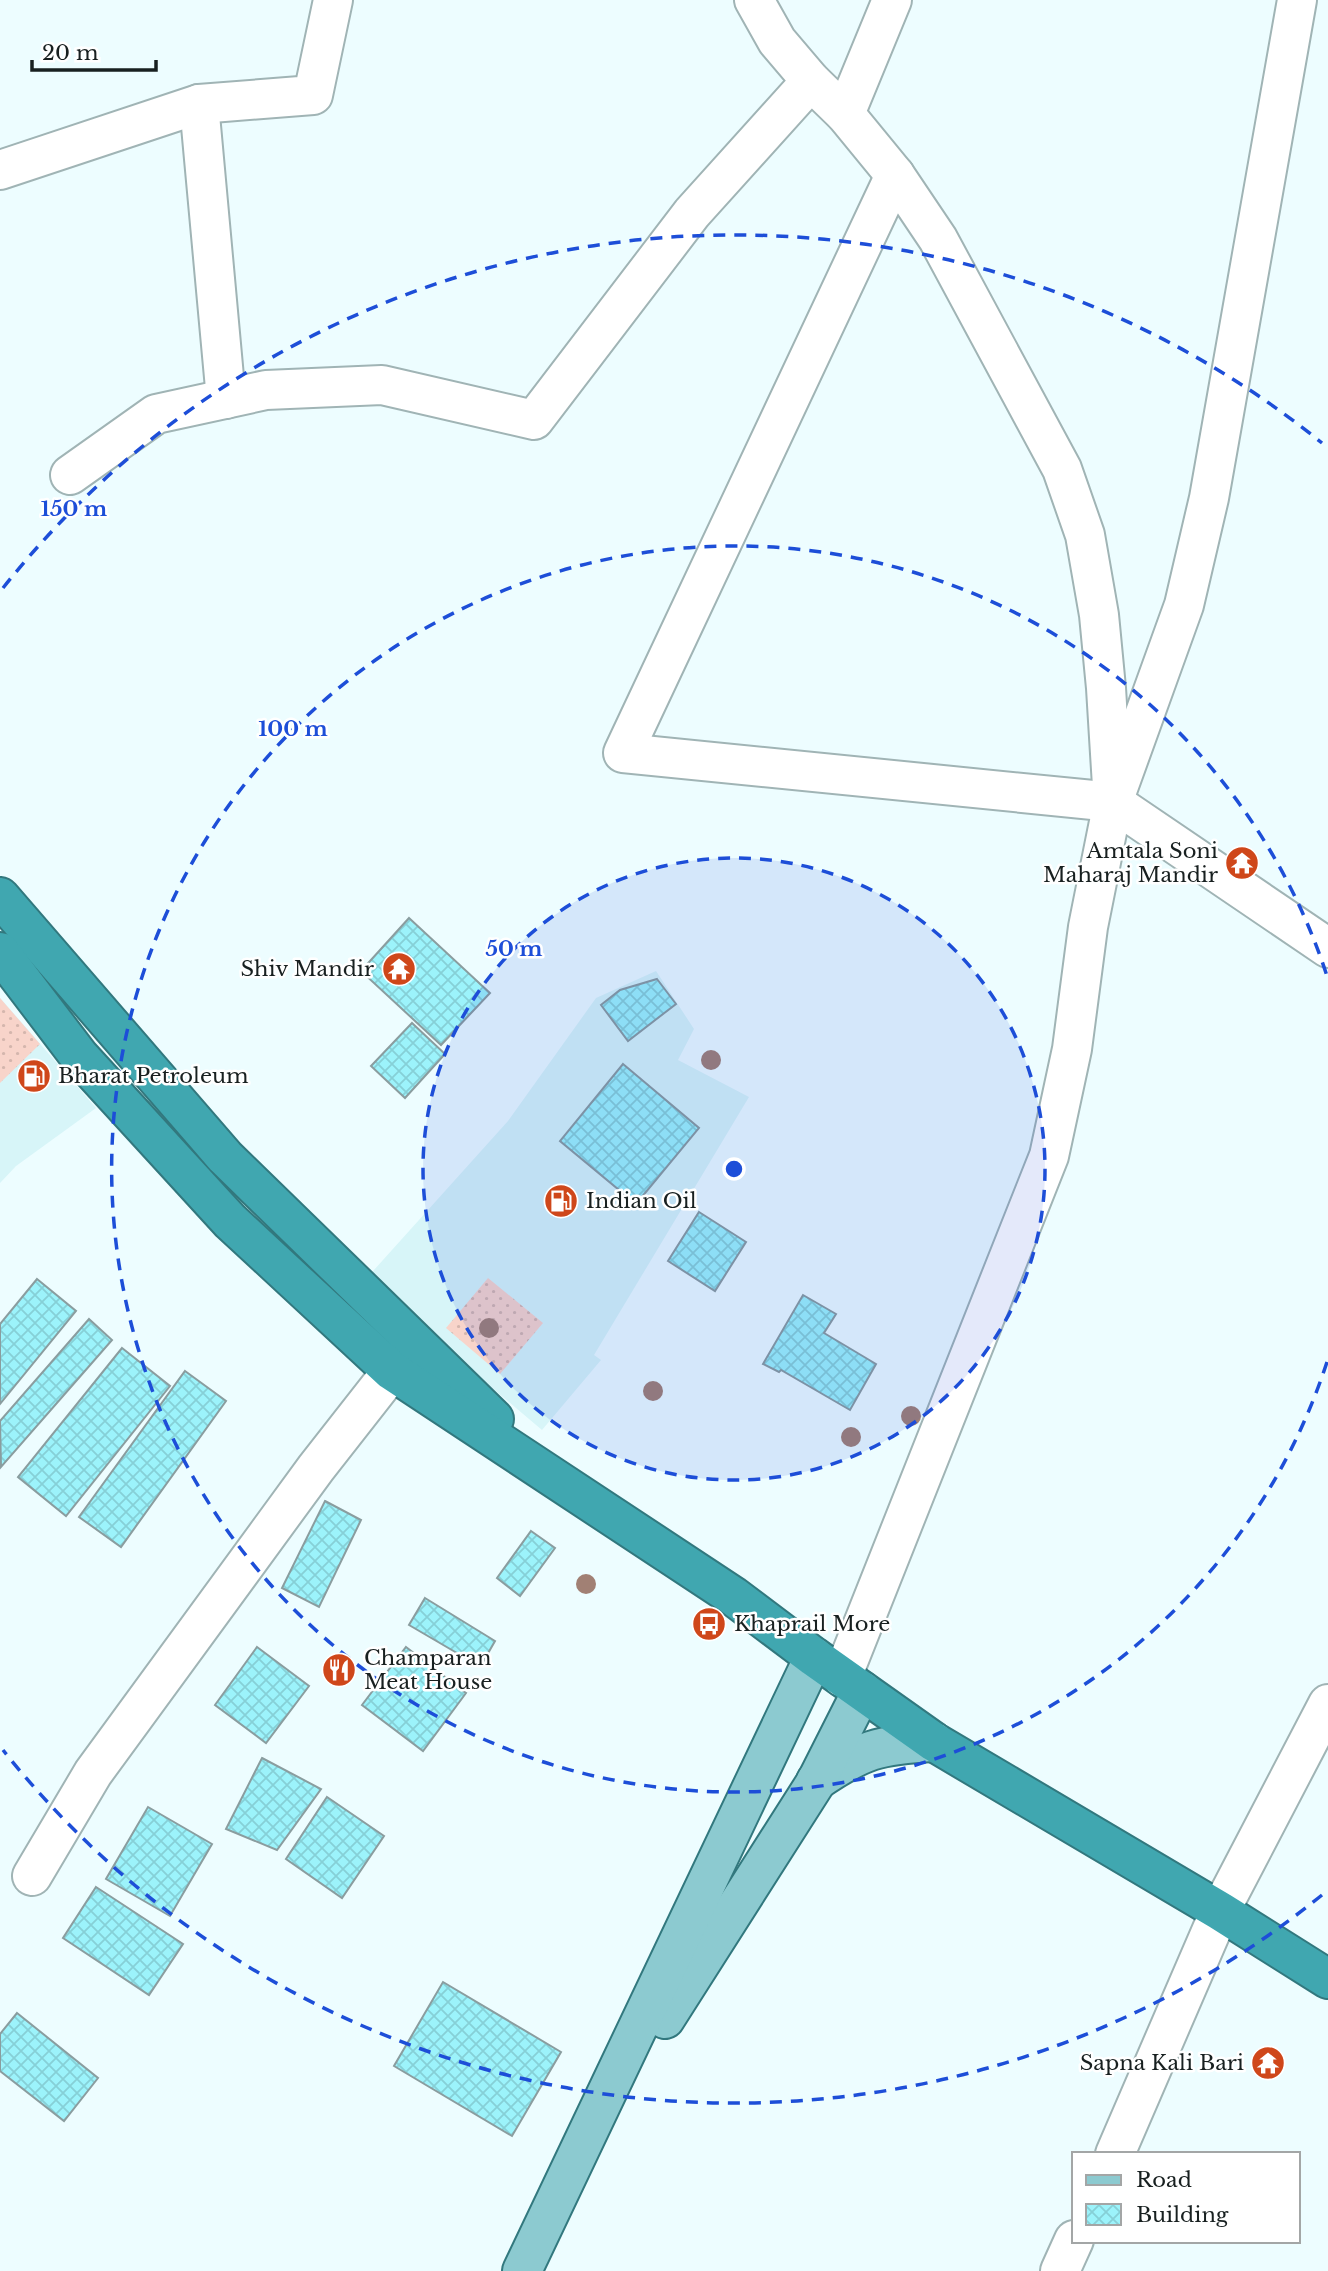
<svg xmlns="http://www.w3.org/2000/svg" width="1328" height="2271" font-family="'Libre Baskerville',serif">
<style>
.built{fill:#d7f5f8}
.grass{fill:url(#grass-dots)}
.building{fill:url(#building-cross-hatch);stroke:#8a9d9f;stroke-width:2}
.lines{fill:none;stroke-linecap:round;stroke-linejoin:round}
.minor-casing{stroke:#a0b4b5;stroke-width:42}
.major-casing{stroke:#32787e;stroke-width:42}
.highway-casing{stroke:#32787e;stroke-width:42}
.minor{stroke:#fff;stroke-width:38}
.major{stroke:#8ccad0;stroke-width:38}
.highway{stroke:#40a7b0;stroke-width:38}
.tree{fill:#a18074}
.ring{fill:none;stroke:#1d4ed8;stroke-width:3.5;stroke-dasharray:12 9}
.labels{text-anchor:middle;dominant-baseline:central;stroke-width:5;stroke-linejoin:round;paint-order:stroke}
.poi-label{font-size:21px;fill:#182020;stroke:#fff;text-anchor:start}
.centre{fill:#1d4ed8;stroke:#fff;stroke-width:3.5}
.ring-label{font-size:21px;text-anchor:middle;font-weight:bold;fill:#1d4ed8;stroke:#fff;stroke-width:5;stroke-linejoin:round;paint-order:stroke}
</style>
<defs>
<pattern id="grass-dots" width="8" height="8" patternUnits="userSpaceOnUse" patternTransform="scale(1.75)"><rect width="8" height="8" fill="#f8d4ca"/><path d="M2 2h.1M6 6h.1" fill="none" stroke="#d4b6ad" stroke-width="1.8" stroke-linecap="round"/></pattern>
<pattern id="building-cross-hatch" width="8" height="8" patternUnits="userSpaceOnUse" patternTransform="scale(1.75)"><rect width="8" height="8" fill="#9cf3fb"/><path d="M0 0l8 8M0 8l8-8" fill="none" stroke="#86d0d7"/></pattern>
</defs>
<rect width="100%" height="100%" fill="#edfdff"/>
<!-- built -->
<g class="built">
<polygon points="656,971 694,1029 678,1060 749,1097 594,1355 601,1360 542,1430 365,1280 508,1121 596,998"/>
<polygon points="0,998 96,1108 16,1166 0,1183"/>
</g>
<!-- grass -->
<g class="grass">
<polygon points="0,998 40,1044 0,1083"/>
<polygon points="488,1278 543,1323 500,1374 446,1328"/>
</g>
<!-- building -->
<g class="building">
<polygon points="409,918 490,993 441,1045 361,971"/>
<polygon points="657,979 676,1004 628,1041 601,1005 620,990"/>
<polygon points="412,1023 445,1054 405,1098 371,1066"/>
<polygon points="623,1064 699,1128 636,1204 560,1141"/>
<polygon points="699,1212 746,1242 715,1291 668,1261"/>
<polygon points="37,1279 76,1311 0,1404 0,1324"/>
<polygon points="803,1295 836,1314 824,1333 876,1364 850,1410 781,1370 779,1372 763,1364"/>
<polygon points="89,1319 112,1340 1,1467 0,1421"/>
<polygon points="122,1348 170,1386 66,1516 18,1477"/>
<polygon points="185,1371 226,1401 121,1547 79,1517"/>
<polygon points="325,1501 361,1520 319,1607 282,1588"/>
<polygon points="531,1531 555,1548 520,1596 497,1578"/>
<polygon points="425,1598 495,1641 483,1662 473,1655 469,1660 409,1625"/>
<polygon points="257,1647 309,1686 266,1743 215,1705"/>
<polygon points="406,1647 466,1693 423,1751 362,1705"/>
<polygon points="262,1758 321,1789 277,1850 226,1829"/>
<polygon points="327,1797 384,1836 342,1898 286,1859"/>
<polygon points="148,1807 212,1844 170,1916 106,1879"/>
<polygon points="96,1887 183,1944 149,1995 63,1938"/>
<polygon points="443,1982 561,2052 512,2136 394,2066"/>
<polygon points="17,2013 98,2078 64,2121 0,2071 0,2034"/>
</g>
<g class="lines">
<!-- minor casing -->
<g class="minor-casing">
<g id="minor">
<polyline points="754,0 777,41 811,81 845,114 895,175 938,239 1062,469 1085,535 1099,615 1106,688 1112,786"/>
<polyline points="199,104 226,399"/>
<polyline points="845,114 892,0"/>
<polyline points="0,170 199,104 313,95 333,0"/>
<polyline points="895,175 623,753 1113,802 1328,948"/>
<polyline points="70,475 156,414 266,390 382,385 534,420 692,213 811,81"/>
<polyline points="842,1677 1049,1156 1072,1049 1088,927 1113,802 1184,605 1209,498 1297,0"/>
<polyline points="32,1876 93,1773 316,1468 392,1371"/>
<polyline points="1115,2154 1220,1911 1328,1704"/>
<polyline points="1060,2271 1074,2240"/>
</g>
</g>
<!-- major casing -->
<g class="major-casing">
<g id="major">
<path d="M816,1781C863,1749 878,1745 934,1742"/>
<polyline points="665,2019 816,1782 862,1691"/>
<polyline points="522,2271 814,1657"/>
</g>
</g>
<!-- highway casing -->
<g class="highway-casing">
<g id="highway">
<polyline points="0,897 225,1157 494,1419"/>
<polyline points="0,952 79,1056 230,1221 392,1371 733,1596 814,1657 934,1742 1220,1911 1328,1979"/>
</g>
</g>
<!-- minor -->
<use href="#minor" class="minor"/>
<!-- major -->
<use href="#major" class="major"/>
<!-- highway -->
<use href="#highway" class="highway"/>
</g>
<!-- trees -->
<g class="tree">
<circle cx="711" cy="1060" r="10"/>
<circle cx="489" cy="1328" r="10"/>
<circle cx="653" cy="1391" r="10"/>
<circle cx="911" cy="1416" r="10"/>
<circle cx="851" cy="1437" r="10"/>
<circle cx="586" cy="1584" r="10"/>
</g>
<!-- distance rings -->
<circle cx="734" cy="1169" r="311" fill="#1d4ed8" fill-opacity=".12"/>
<g class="ring">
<circle cx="734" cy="1169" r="311"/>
<path d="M1327 1362A623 623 0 1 1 1327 976"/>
<path d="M1322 1895A934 934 0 0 1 3 1750M3 588A934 934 0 0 1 1322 443"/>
</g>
<!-- icons -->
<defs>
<g id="temple-disc" transform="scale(1.75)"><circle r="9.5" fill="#cf471a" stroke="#fff"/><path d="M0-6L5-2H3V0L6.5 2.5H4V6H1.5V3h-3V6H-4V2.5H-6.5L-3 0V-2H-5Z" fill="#fff"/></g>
<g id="fuel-disc" transform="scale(1.75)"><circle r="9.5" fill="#cf471a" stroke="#fff"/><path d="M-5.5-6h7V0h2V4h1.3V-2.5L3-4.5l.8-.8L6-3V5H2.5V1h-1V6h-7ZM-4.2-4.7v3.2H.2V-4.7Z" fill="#fff"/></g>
<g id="bus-disc" transform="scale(1.75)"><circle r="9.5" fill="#cf471a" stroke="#fff"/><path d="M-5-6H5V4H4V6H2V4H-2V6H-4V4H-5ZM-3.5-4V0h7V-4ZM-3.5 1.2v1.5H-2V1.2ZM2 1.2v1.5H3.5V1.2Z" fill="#fff"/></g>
<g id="restaurant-disc" transform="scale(1.75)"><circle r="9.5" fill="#cf471a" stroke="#fff"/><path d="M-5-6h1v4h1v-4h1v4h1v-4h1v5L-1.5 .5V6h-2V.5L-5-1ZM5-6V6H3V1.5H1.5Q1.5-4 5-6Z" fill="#fff"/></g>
</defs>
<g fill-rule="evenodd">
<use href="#temple-disc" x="1242" y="863"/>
<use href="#temple-disc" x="399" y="969"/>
<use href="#fuel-disc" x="34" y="1076"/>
<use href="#fuel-disc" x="561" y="1201"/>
<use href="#bus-disc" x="709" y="1624"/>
<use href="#restaurant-disc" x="339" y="1670"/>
<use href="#temple-disc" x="1268" y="2063"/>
</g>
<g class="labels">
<!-- poi labels -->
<g class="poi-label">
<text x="1218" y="851" text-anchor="end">Amtala Soni<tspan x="1218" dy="24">Maharaj Mandir</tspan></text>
<text x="374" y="969" text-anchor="end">Shiv Mandir</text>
<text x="58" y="1076">Bharat Petroleum</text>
<text x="586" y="1201">Indian Oil</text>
<text x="734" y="1624">Khaprail More</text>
<text x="364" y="1658">Champaran<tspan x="364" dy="24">Meat House</tspan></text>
<text x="1244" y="2063" text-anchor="end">Sapna Kali Bari</text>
</g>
</g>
<circle cx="734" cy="1169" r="10" class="centre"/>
<g class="ring-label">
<text x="74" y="516">150 m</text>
<text x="293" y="736">100 m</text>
<text x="514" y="956">50 m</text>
</g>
<!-- legend -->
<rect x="1072" y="2152" width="228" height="91" fill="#ffffff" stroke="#a3a6a6" stroke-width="2"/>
<rect x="1086" y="2175" width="35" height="10" fill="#8ccad0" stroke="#a3a6a6" stroke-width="2"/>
<text x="1136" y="2187" font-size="21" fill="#182020">Road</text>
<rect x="1086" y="2204" width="35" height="21" fill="url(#building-cross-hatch)" stroke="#a3a6a6" stroke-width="2"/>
<text x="1136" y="2222" font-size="21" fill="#182020">Building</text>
<!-- scale -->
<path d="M32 60v10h124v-10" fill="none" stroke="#182020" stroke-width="3.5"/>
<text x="42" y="60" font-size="21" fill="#182020" stroke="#ffffff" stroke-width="5" paint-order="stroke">20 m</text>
</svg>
